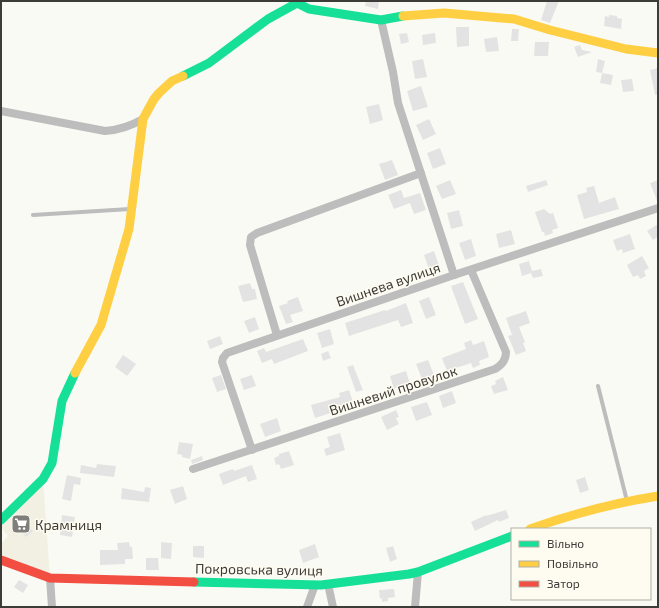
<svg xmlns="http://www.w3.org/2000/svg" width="659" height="608" font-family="'Exo 2',sans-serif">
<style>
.built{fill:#f1f0e3}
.building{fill:#e4e3e3}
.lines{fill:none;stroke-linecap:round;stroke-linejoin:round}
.lane{stroke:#bcbdbc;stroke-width:4}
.street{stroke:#bcbdbc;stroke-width:8}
.fast{stroke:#16e098;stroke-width:9}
.slow{stroke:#ffcf43;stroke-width:9}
.jam{stroke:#f24e42;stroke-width:9}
.labels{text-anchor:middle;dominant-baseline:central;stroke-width:3;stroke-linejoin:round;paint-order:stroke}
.street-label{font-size:14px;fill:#3d3c38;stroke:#fefcf0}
.poi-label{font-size:14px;fill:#3d3c38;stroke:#fefcf0;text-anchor:start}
</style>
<rect width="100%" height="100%" fill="#fafaf4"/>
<!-- built -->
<polygon class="built" points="43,479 50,578 1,560 1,544 8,536 1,527 1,520"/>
<!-- building -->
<g class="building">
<polygon points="366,1 379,1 378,9 365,6"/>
<polygon points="547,1 559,1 550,23 541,20"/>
<polygon points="609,15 617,16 617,18 622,19 621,29 604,26 605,16 609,17"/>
<polygon points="456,27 469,27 469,46 457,47"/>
<polygon points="512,29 519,29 518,41 511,41"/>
<polygon points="407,33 409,42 401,44 399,34"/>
<polygon points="435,33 436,43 423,45 422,35"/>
<polygon points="497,37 499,51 486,52 484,39"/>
<polygon points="535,42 549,42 548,56 534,56"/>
<polygon points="580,45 582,50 592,52 578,57 574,47"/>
<polygon points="423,59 427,77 415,79 412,61"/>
<polygon points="598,59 605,61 602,73 596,72"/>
<polygon points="658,68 658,94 655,95 650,70"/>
<polygon points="602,73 613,75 611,85 600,83"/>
<polygon points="632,79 634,91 623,92 621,80"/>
<polygon points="421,86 428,107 413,111 407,91"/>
<polygon points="379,104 383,120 370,124 366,107"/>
<polygon points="429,119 436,134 423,140 416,125"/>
<polygon points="440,148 446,164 433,169 427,153"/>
<polygon points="392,160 398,175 385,180 379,164"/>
<polygon points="450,180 456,194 442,199 436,186"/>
<polygon points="546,180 548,185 528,192 526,186"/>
<polygon points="658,180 658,203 650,183"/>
<polygon points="594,186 599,203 615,197 619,209 584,219 577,195 587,192 586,188"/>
<polygon points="401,190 404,198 420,193 426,210 414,214 410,203 394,209 388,195"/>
<polygon points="544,209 550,214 553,213 558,228 552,230 553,233 545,236 544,232 542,232 535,212"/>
<polygon points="459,210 463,226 451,229 447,213"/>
<polygon points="658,224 658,237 653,240 647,231"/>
<polygon points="511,230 515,244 499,248 496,234"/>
<polygon points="630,234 635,249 623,253 622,249 617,251 613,240"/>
<polygon points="471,239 476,256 465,260 459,243"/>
<polygon points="434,251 439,265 429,269 424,255"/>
<polygon points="642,256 649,268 644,271 646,276 640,279 638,275 633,277 627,265"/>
<polygon points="529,261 532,271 541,269 543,276 533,278 531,273 522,276 519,264"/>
<polygon points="463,282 478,319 465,324 451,286"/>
<polygon points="250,283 252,289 255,289 257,299 243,302 238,286"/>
<polygon points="298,297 303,311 290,315 293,322 286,324 279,306 288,303 287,301"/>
<polygon points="429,297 436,315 426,319 419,301"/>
<polygon points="406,303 413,323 401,327 398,320 349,336 345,323 385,310 386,311"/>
<polygon points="526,311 530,323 519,327 525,342 523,343 526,351 516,355 508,336 512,335 506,318"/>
<polygon points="255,317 259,329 249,333 244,321"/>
<polygon points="330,329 334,344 322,348 317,333"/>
<polygon points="220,336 223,344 210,349 207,341"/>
<polygon points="303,339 308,351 274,364 272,359 262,363 257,351 264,348 266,352"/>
<polygon points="471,340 473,345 484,341 489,357 479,361 480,365 473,368 471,363 447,371 442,358 466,349 464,343"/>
<polygon points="328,351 331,358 323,361 321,354"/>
<polygon points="123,355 136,364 127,376 115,367"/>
<polygon points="428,360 434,375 422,379 416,364"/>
<polygon points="353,365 363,390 356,392 347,367"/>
<polygon points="406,371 410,384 394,389 390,376"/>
<polygon points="221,375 226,389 217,392 212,378"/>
<polygon points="252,375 256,386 244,390 240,379"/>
<polygon points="503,377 508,390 494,394 491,386 496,384 495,381"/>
<polygon points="349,390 353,402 346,404 347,409 341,411 340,410 315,418 311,405 340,397 339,393"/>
<polygon points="452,391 456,403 443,408 439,396"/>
<polygon points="427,402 432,415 416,421 411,407"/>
<polygon points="396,410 399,417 396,418 399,424 387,430 381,417"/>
<polygon points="277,418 281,431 265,437 260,424"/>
<polygon points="340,433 345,450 326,456 324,449 330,447 327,437"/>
<polygon points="179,442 193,444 190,459 182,457 182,455 177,454"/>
<polygon points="289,451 294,465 281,469 279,464 276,465 274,458 279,456 279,454"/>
<polygon points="202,456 203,460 192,464 191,460"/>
<polygon points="97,464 116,466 114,477 80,473 81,465 96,468"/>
<polygon points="252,465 257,479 248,482 246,476 223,485 219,474 233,469 234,471"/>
<polygon points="67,475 81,478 80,485 74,484 71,501 62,499"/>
<polygon points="585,477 589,490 580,493 576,480"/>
<polygon points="183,486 187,499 175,504 170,490"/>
<polygon points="145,487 151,488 149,502 121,499 122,488 144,492"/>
<polygon points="506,510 509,518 499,522 498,520 475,531 471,522 486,515 486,516"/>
<polygon points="17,514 33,531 26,537 11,520"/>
<polygon points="62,515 75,517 72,537 60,535"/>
<polygon points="129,542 130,547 132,547 133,559 125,559 125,564 100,565 100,550 118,550 117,543"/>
<polygon points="161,542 172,543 171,559 161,558"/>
<polygon points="315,544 319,557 303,563 299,550"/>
<polygon points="193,546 204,546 204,558 193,557"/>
<polygon points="393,546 397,559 390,562 386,548"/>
<polygon points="146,558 158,558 159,570 146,570"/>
<polygon points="19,580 28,585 23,593 14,587"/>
<polygon points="394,589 395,597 388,598 388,601 382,602 382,598 380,599 379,590"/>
</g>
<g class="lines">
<!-- lane -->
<g class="lane">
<polyline points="33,215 130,209"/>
<polyline points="598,386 627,501"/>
</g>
<!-- street -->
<g class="street">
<polyline points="381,20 393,72 398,103 454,275"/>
<path d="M1,111L105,131C119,130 131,126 143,119"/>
<polyline points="277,335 250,245 251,237 257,233 421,173"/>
<polyline points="252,450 222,362 223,358 227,353 454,275 658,208"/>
<path d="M193,469L495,369C502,365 506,360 506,352L471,270"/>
<polyline points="50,578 52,607"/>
<polyline points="328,584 333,607"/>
<polyline points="307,607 315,585"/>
<polyline points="415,607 418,572"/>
</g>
<!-- fast -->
<g class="fast">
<polyline points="183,76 209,63 268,19 297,3 309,9 381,20 403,16"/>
<polyline points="1,520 43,479 52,463 62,401 75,373"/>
<polyline points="194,582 321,585 409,574 418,572 512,536"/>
</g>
<!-- slow -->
<g class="slow">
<polyline points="403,16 444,13 514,19 550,30 626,49 658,53"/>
<polyline points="75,373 101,325 129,229 143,119 154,99 159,93 172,81 183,76"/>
<path d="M530,529C572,514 614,503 658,496"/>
</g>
<!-- jam -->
<polyline class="jam" points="1,560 50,578 194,582"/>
</g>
<!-- icons -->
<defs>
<g id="supermarket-square" transform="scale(1)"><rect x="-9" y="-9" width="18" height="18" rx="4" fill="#7f7e7a" stroke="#fefcf0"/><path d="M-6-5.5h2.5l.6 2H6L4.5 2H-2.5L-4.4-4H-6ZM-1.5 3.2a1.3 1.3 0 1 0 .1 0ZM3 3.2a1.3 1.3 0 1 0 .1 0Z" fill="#fff"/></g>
</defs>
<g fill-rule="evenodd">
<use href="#supermarket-square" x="21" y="524"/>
</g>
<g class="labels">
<!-- street labels -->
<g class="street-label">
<text transform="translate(388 284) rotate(-19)">Вишнева вулиця</text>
<text transform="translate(393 390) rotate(-18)">Вишневий провулок</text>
<text transform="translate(259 569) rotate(1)">Покровська вулиця</text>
</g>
<!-- poi labels -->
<g class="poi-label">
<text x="35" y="524">Крамниця</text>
</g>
</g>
<!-- border -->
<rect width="659" height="608" fill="none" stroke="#3d3c38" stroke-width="4"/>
<!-- legend -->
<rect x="511" y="528" width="140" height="72" fill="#fefcf0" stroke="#b1afa6"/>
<rect x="519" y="541" width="20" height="6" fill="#16e098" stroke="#b1afa6"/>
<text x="547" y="548" font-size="12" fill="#3d3c38">Вільно</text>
<rect x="519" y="561" width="20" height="6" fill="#ffcf43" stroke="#b1afa6"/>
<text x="547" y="568" font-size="12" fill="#3d3c38">Повільно</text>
<rect x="519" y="581" width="20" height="6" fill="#f24e42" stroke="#b1afa6"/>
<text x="547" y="588" font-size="12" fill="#3d3c38">Затор</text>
</svg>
